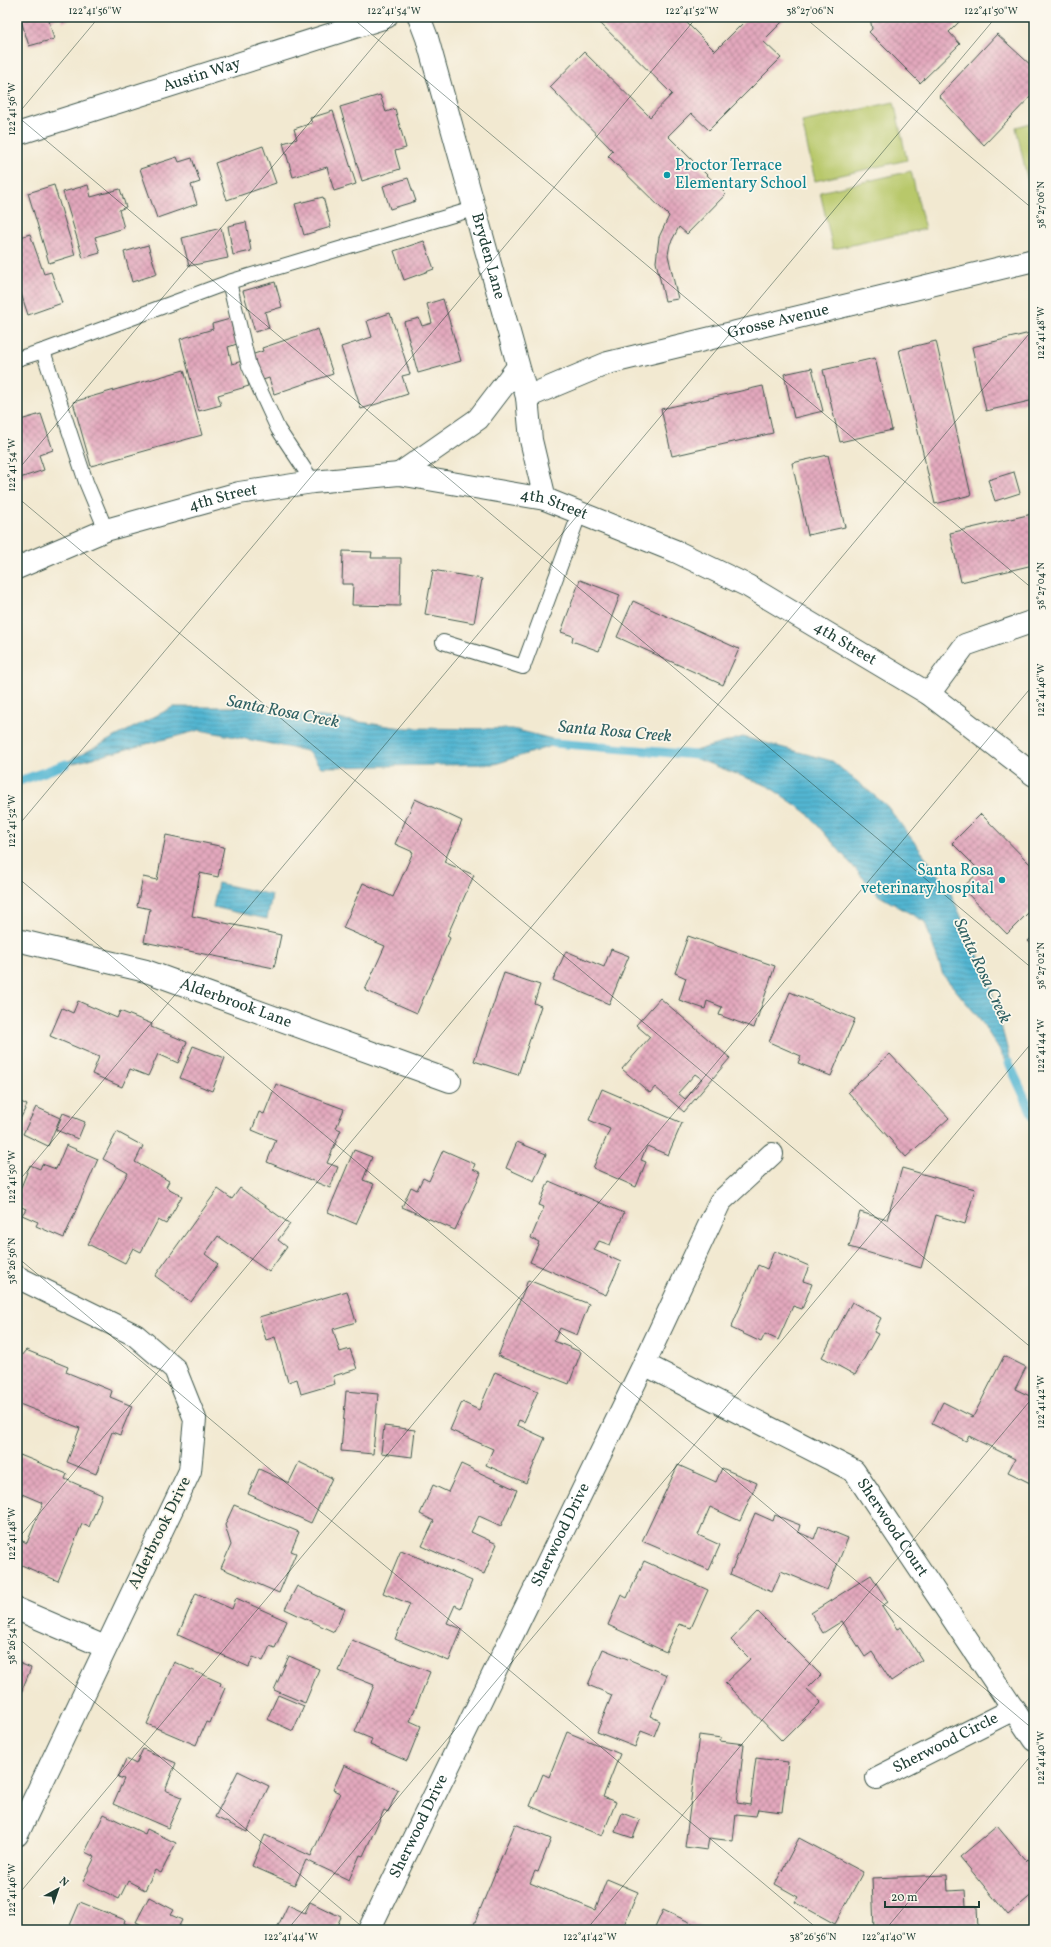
<svg xmlns="http://www.w3.org/2000/svg" width="1051" height="1947" font-family="Vollkorn,serif">
<style>
.park{fill:#b8c86b;stroke:#6c8250}
.water{fill:url(#water-rules);stroke:#397a83}
.lines{fill:none;stroke-linecap:round;stroke-linejoin:round}
.stream{stroke:#53b6d2;stroke-width:9}
.building{fill:url(#building-cross-hatch);fill-rule:evenodd}
.lane-casing{stroke:#3f574c;stroke-width:16}
.street-casing{stroke:#3f574c;stroke-width:24}
.secondary-casing{stroke:#3f574c;stroke-width:24}
.lane{stroke:#fff;stroke-width:14}
.street{stroke:#fff;stroke-width:22}
.secondary{stroke:#fff;stroke-width:22}
.ticks{fill:none;stroke:#1f3d34;stroke-width:1;stroke-opacity:0.45}
.culture-dot{fill:#0f9aa8;stroke:#fbf7ec;stroke-width:1.5}
.labels{text-anchor:middle;dominant-baseline:central;stroke-width:3.5;stroke-linejoin:round;paint-order:stroke}
.street-label{font-size:16px;fill:#1f3d34;stroke:#fbf7ec}
.culture-label{font-size:16px;fill:#0d838f;stroke:#fbf7ec;text-anchor:start}
.water-label{font-size:17px;font-style:italic;fill:#2f6163;stroke:#fbf7ec}
.neatline{fill:none;stroke:#1f3d34;stroke-width:1.5}
.ticks-label{font-size:10px;text-anchor:middle;fill:#1f3d34}
</style>
<defs>
<pattern id="water-rules" width="6" height="5" patternUnits="userSpaceOnUse"><rect width="6" height="5" fill="#53b6d2"/><path d="M0 2.5h6" fill="none" stroke="#4495ab"/></pattern>
<pattern id="building-cross-hatch" width="8" height="8" patternUnits="userSpaceOnUse"><rect width="8" height="8" fill="#e3a8bd"/><path d="M0 0l8 8M0 8l8-8" fill="none" stroke="#b78a9a"/></pattern>
</defs>
<rect width="100%" height="100%" fill="#fbf7ec"/>
<filter id="ink" filterUnits="userSpaceOnUse"><feTurbulence type="fractalNoise" baseFrequency=".025" numOctaves="2"/><feDisplacementMap in="SourceGraphic" scale="8" xChannelSelector="R" yChannelSelector="G"/><feConvolveMatrix kernelMatrix="1 2 1 2 8 2 1 2 1" color-interpolation-filters="sRGB"/></filter>
<filter id="wash" filterUnits="userSpaceOnUse"><feTurbulence type="fractalNoise" baseFrequency=".012" numOctaves="4" result="noise"/><feDisplacementMap in="SourceGraphic" scale="16" xChannelSelector="R" yChannelSelector="G"/><feGaussianBlur stdDeviation="0.9" result="paint"/><feColorMatrix in="noise" values="0 0 0 0 0 0 0 0 0 0 0 0 0 0 0 0 0 1.4 0 .05"/><feComposite in="paint" operator="in"/></filter>
<g filter="url(#wash)">
<rect width="100%" height="100%" fill="#f2e9d1"/>
<!-- park -->
<g class="park">
<polygon points="894,102 907,160 815,181 802,122"/>
<polygon points="1034,122 1034,190 1030,191 1016,127"/>
<polygon points="911,171 925,229 833,249 820,192"/>
</g>
<!-- water -->
<g class="water">
<polygon points="173,707 250,707 403,728 513,729 564,742 495,764 321,767 307,751 200,730 55,768"/>
<polygon points="743,737 832,761 887,806 948,887 989,980 1014,1074 980,1019 943,975 925,922 878,895 806,812 768,786 684,754"/>
<polygon points="218,883 272,895 267,919 213,907"/>
</g>
<g class="lines">
<!-- stream -->
<g class="stream">
<polyline points="554,743 696,755"/>
<polyline points="17,782 66,764"/>
<polyline points="1009,1063 1034,1118"/>
</g>
</g>
<g id="blocks">
<!-- building -->
<g class="building">
<polygon points="20,17 61,17 49,21 54,39 29,46"/>
<polygon points="61,17 76,17 63,22"/>
<polygon points="116,17 127,17 117,21"/>
<polygon points="594,17 681,17 715,51 748,18 747,17 787,17 763,41 781,58 709,130 691,113 668,136 726,194 687,234 679,227 670,244 668,255 678,299 665,301 656,262 659,237 669,216 608,156 613,151 550,87 584,52 650,117 672,94"/>
<polygon points="870,17 964,17 949,32 960,44 920,83 869,32 872,29"/>
<polygon points="997,34 1034,68 1034,93 984,145 939,96"/>
<polygon points="380,95 386,112 395,109 406,148 395,151 400,169 362,181 340,107"/>
<polygon points="333,111 356,184 334,191 327,167 293,177 283,143 297,139 294,129 312,123 310,118"/>
<polygon points="263,146 276,183 227,200 215,163"/>
<polygon points="177,157 179,162 192,158 200,182 191,185 197,204 157,218 140,169"/>
<polygon points="408,178 416,201 390,209 383,186"/>
<polygon points="54,185 75,255 49,263 28,193"/>
<polygon points="88,185 91,197 120,189 126,207 119,210 124,228 95,237 100,253 83,258 63,192"/>
<polygon points="323,197 331,227 304,235 295,204"/>
<polygon points="246,222 251,251 233,255 228,226"/>
<polygon points="221,228 228,258 189,266 182,238"/>
<polygon points="30,234 44,274 51,272 62,303 28,315 17,281 17,238"/>
<polygon points="424,241 434,269 404,280 394,251"/>
<polygon points="148,245 157,274 132,282 124,252"/>
<polygon points="275,282 282,307 265,312 269,328 255,332 243,291"/>
<polygon points="443,299 461,361 418,373 404,322 419,318 422,326 432,323 427,304"/>
<polygon points="390,313 410,374 402,376 408,394 361,409 341,347 372,337 367,321"/>
<polygon points="230,319 237,344 228,347 232,364 242,361 249,386 218,395 221,405 199,411 180,339 213,329 212,324"/>
<polygon points="318,329 333,374 274,394 269,378 260,381 251,355 263,351 262,348"/>
<polygon points="1034,332 1034,400 986,411 972,347"/>
<polygon points="936,341 971,495 935,504 899,350"/>
<polygon points="875,358 892,430 840,442 823,370"/>
<polygon points="812,368 823,411 794,418 784,374"/>
<polygon points="184,370 202,435 91,466 73,402"/>
<polygon points="763,386 773,433 672,456 661,409"/>
<polygon points="41,414 53,450 39,455 44,470 17,479 17,421"/>
<polygon points="828,455 845,527 808,535 792,463"/>
<polygon points="1014,472 1020,493 995,501 988,480"/>
<polygon points="1032,514 1034,523 1034,553 1031,554 1033,565 961,582 950,533"/>
<polygon points="343,551 372,552 371,558 401,558 400,606 352,605 353,584 342,584"/>
<polygon points="433,570 482,579 474,623 425,614"/>
<polygon points="580,580 620,595 599,651 572,641 573,636 561,632"/>
<polygon points="633,601 739,649 723,685 617,637"/>
<polygon points="415,799 462,821 444,862 474,875 447,936 450,938 417,1013 365,990 385,946 343,928 363,883 393,897 413,852 395,844"/>
<polygon points="981,814 1034,868 1034,907 1007,934 962,888 980,871 952,843"/>
<polygon points="166,835 224,847 218,877 200,873 192,916 281,935 274,968 144,942 150,909 137,906 143,877 157,880"/>
<polygon points="1034,935 1034,946 1028,941"/>
<polygon points="688,936 775,966 754,1028 719,1015 722,1007 707,1001 705,1009 679,1000 686,978 675,973"/>
<polygon points="611,949 629,956 609,1004 553,980 566,951 604,967"/>
<polygon points="504,973 540,985 534,1003 541,1006 518,1075 474,1061"/>
<polygon points="790,992 855,1019 831,1076 798,1063 801,1056 769,1042"/>
<path d="M660,998L730,1058L684,1112L655,1087L650,1093L622,1069L650,1037L636,1025ZM695,1074L702,1079L685,1099L678,1093Z"/>
<polygon points="78,1001 117,1018 120,1011 152,1024 151,1027 187,1042 178,1063 158,1054 148,1076 130,1069 122,1087 92,1074 99,1057 50,1036 62,1008 73,1013"/>
<polygon points="193,1046 225,1058 212,1091 180,1078"/>
<polygon points="890,1054 949,1118 906,1157 848,1092"/>
<polygon points="276,1084 344,1109 336,1128 341,1130 327,1163 338,1167 330,1188 267,1162 276,1140 252,1130 259,1112 264,1114"/>
<polygon points="602,1089 682,1123 668,1155 647,1146 641,1160 646,1162 636,1187 593,1168 610,1129 589,1120"/>
<polygon points="17,1100 27,1105 17,1126"/>
<polygon points="36,1107 60,1118 48,1146 23,1134"/>
<polygon points="63,1113 85,1122 78,1139 56,1130"/>
<polygon points="117,1132 143,1146 135,1162 169,1181 166,1187 182,1196 166,1224 158,1220 141,1252 133,1248 125,1263 88,1244 128,1173 103,1159"/>
<polygon points="517,1142 546,1154 534,1181 506,1168"/>
<polygon points="66,1145 98,1159 64,1238 36,1226 38,1222 22,1215 26,1209 17,1205 17,1197 30,1165 40,1169 42,1164 56,1169"/>
<polygon points="354,1150 372,1157 363,1180 374,1184 356,1224 328,1212"/>
<polygon points="443,1150 475,1164 473,1169 481,1173 455,1230 402,1207 411,1187 417,1190 423,1178 429,1181"/>
<polygon points="902,1168 975,1189 965,1224 936,1215 921,1268 849,1247 860,1212 887,1220"/>
<polygon points="549,1181 624,1213 610,1245 599,1241 594,1250 621,1262 606,1295 530,1262 539,1242 531,1238 544,1207 539,1205"/>
<polygon points="240,1188 290,1224 278,1240 287,1247 269,1272 218,1236 205,1254 218,1264 191,1302 155,1276 218,1189 232,1199"/>
<polygon points="774,1251 809,1266 803,1281 812,1284 802,1309 793,1306 778,1340 765,1334 761,1342 731,1328 758,1265 767,1269"/>
<polygon points="528,1280 589,1304 577,1335 560,1328 554,1341 581,1352 569,1384 498,1356"/>
<polygon points="347,1291 356,1322 333,1329 340,1352 350,1349 357,1369 333,1376 335,1384 301,1394 297,1379 288,1382 275,1337 266,1340 259,1317"/>
<polygon points="852,1302 881,1318 874,1332 878,1334 855,1375 822,1357"/>
<polygon points="26,1350 68,1367 66,1372 112,1391 110,1397 132,1406 120,1435 112,1432 96,1474 67,1462 80,1428 17,1403 17,1356 20,1357"/>
<polygon points="1004,1356 1026,1367 1015,1389 1034,1398 1034,1485 1008,1472 1015,1459 969,1436 966,1441 932,1424 943,1402 973,1417"/>
<polygon points="495,1372 538,1391 524,1422 519,1420 517,1425 545,1438 526,1483 486,1465 493,1449 450,1430 462,1402 479,1410"/>
<polygon points="346,1391 378,1394 373,1454 341,1451"/>
<polygon points="384,1426 415,1430 412,1457 381,1453"/>
<polygon points="20,1455 67,1474 65,1479 102,1495 89,1527 82,1524 58,1581 17,1563 17,1533 20,1534 18,1539 27,1543 43,1503 17,1492 17,1463"/>
<polygon points="299,1462 332,1478 311,1523 248,1494 259,1469 289,1483"/>
<polygon points="461,1464 517,1490 501,1526 479,1516 471,1532 497,1544 484,1574 422,1546 434,1521 420,1514 433,1485 448,1492"/>
<polygon points="678,1465 716,1482 722,1468 757,1483 740,1521 710,1507 698,1535 720,1545 709,1570 642,1541"/>
<polygon points="234,1505 299,1532 291,1551 296,1553 279,1593 221,1568 231,1545 225,1525"/>
<polygon points="755,1513 773,1521 775,1515 800,1525 798,1532 814,1539 819,1526 848,1538 827,1590 781,1571 772,1592 730,1574"/>
<polygon points="401,1550 472,1581 461,1608 455,1605 447,1623 462,1629 449,1661 395,1639 410,1604 383,1593"/>
<polygon points="644,1561 708,1590 691,1628 679,1624 666,1652 608,1625 621,1595 627,1598"/>
<polygon points="871,1575 888,1602 882,1606 897,1629 901,1627 922,1660 891,1681 872,1652 865,1657 842,1621 823,1633 811,1613"/>
<polygon points="297,1586 345,1609 334,1632 285,1609"/>
<polygon points="196,1593 232,1609 236,1598 287,1621 275,1648 270,1646 263,1661 253,1657 249,1667 178,1635"/>
<polygon points="758,1612 821,1675 807,1689 821,1702 782,1741 725,1683 750,1659 731,1640"/>
<polygon points="352,1640 430,1672 410,1721 421,1726 407,1761 370,1745 372,1739 355,1732 374,1685 339,1671"/>
<polygon points="603,1649 667,1675 650,1716 660,1721 654,1736 641,1731 635,1747 597,1732 612,1695 588,1685"/>
<polygon points="289,1656 319,1669 305,1703 274,1690"/>
<polygon points="17,1662 31,1668 17,1702"/>
<polygon points="174,1662 221,1683 220,1686 225,1688 210,1723 206,1722 196,1745 147,1724"/>
<polygon points="278,1695 304,1706 293,1731 267,1719"/>
<polygon points="567,1732 620,1754 603,1797 616,1802 602,1836 530,1806 543,1774 549,1777"/>
<polygon points="699,1735 721,1738 720,1741 744,1744 737,1803 750,1805 756,1758 788,1762 782,1812 758,1809 756,1816 736,1814 733,1841 709,1838 707,1850 685,1847"/>
<polygon points="143,1749 176,1763 165,1790 182,1797 168,1828 113,1804 124,1779 118,1777 126,1759 136,1764"/>
<polygon points="344,1765 398,1790 388,1812 384,1810 363,1856 360,1855 349,1880 306,1860 295,1885 252,1866 265,1835 311,1856 340,1793 333,1790"/>
<polygon points="238,1771 269,1786 247,1832 215,1817"/>
<polygon points="622,1813 640,1820 633,1838 615,1832"/>
<polygon points="104,1814 145,1834 147,1829 176,1843 161,1873 155,1870 145,1890 128,1881 119,1899 83,1881 95,1857 85,1852"/>
<polygon points="515,1824 551,1839 538,1872 535,1871 530,1883 595,1910 607,1879 638,1892 624,1925 629,1927 628,1930 480,1930 473,1927"/>
<polygon points="997,1826 1026,1861 1030,1857 1034,1862 1034,1893 1008,1915 960,1857"/>
<polygon points="799,1838 863,1872 835,1924 795,1902 798,1897 775,1884"/>
<polygon points="947,1875 948,1891 965,1890 966,1906 977,1906 978,1930 874,1930 872,1878"/>
<polygon points="149,1897 174,1910 171,1915 182,1920 177,1930 166,1928 165,1930 152,1930 136,1922"/>
<polygon points="80,1902 125,1920 124,1923 141,1930 68,1930"/>
<polygon points="310,1902 341,1917 335,1930 276,1930 288,1905 305,1913"/>
<polygon points="663,1910 707,1930 654,1930"/>
</g>
</g>
</g>
<g filter="url(#ink)">
<use href="#blocks" fill-opacity="0" stroke="#3f574c" stroke-width="1"/>
<g class="lines">
<!-- lane casing -->
<g class="lane-casing">
<g id="lane">
<polyline points="229,282 473,209"/>
<polyline points="17,359 43,351"/>
<polyline points="106,530 86,482 43,351 229,282 249,366 278,429 313,482"/>
<polyline points="443,642 523,667 580,512"/>
</g>
</g>
<!-- street casing -->
<g class="street-casing">
<g id="street">
<path id="s1" d="M17,134L386,17"/>
<path id="s2" d="M527,397L608,363L1034,260"/>
<polyline points="399,474 478,419 517,368"/>
<polyline points="929,694 965,645 1034,621"/>
<path id="s3" d="M17,940L146,971L450,1081"/>
<polyline points="17,1277 135,1335 175,1369 195,1419 190,1471 17,1835"/>
<path id="s4" d="M644,1364L854,1471L1034,1740"/>
<polyline points="17,1609 105,1647"/>
<path id="s5" d="M877,1778L1014,1709"/>
<path id="s6" d="M369,1930L644,1364L720,1202L772,1154"/>
</g>
</g>
<!-- secondary casing -->
<g class="secondary-casing">
<g id="secondary">
<path id="s7" d="M419,17L427,38L527,397L531,440L545,499"/>
<path id="s8" d="M17,568L106,530L239,493L313,482L399,474L545,499L675,551L748,586L929,694L1034,775"/>
</g>
</g>
<!-- lane -->
<use href="#lane" class="lane"/>
<!-- street -->
<use href="#street" class="street"/>
<!-- secondary -->
<use href="#secondary" class="secondary"/>
</g>
</g>
<!-- ticks -->
<path class="ticks" d="M351,17L1034,590M804,17L1034,210M17,115L99,17M17,116L1034,970M17,471L398,17M17,497L1034,1350M17,827L697,17M17,877L1034,1730M17,1183L996,17M17,1257L819,1930M17,1540L1034,328M17,1637L366,1930M17,1896L1034,684M287,1930L1034,1040M586,1930L1034,1396M885,1930L1034,1752"/>
<!-- markers -->
<g class="culture-dot">
<circle cx="667" cy="175" r="4"/>
<circle cx="1002" cy="880" r="4"/>
</g>
<g class="labels">
<!-- street labels -->
<g class="street-label">
<text stroke="none"><textPath href="#s1" startOffset="194">Austin Way</textPath></text>
<text stroke="none"><textPath href="#s7" startOffset="249">Bryden Lane</textPath></text>
<text stroke="none"><textPath href="#s2" startOffset="263">Grosse Avenue</textPath></text>
<text stroke="none"><textPath href="#s8" startOffset="218">4th Street</textPath></text>
<text stroke="none"><textPath href="#s8" startOffset="554">4th Street</textPath></text>
<text stroke="none"><textPath href="#s8" startOffset="878">4th Street</textPath></text>
<text stroke="none"><textPath href="#s3" startOffset="228">Alderbrook Lane</textPath></text>
<text stroke="none"><textPath href="#s4" startOffset="304">Sherwood Court</textPath></text>
<text transform="translate(160 1533) rotate(-64)">Alderbrook Drive</text>
<text stroke="none"><textPath href="#s6" startOffset="439">Sherwood Drive</textPath></text>
<text stroke="none"><textPath href="#s5" startOffset="77">Sherwood Circle</textPath></text>
<text stroke="none"><textPath href="#s6" startOffset="115">Sherwood Drive</textPath></text>
</g>
<!-- culture labels -->
<g class="culture-label">
<text x="675" y="166">Proctor Terrace<tspan x="675" dy="18">Elementary School</tspan></text>
<text x="994" y="871" text-anchor="end">Santa Rosa<tspan x="994" dy="18">veterinary hospital</tspan></text>
</g>
<!-- water labels -->
<g class="water-label">
<text transform="translate(283 712) rotate(11)">Santa Rosa Creek</text>
<text transform="translate(615 732) rotate(5)">Santa Rosa Creek</text>
<text transform="translate(982 971) rotate(65)">Santa Rosa Creek</text>
</g>
</g>
<!-- margin -->
<rect width="1051" height="1947" fill="none" stroke="#fbf7ec" stroke-width="44"/>
<!-- north arrow -->
<g transform="translate(58 1889) rotate(40)" stroke="#fbf7ec" stroke-width="3" paint-order="stroke">
<path d="M0-3L7 15L0 10L-7 15Z" fill="#1f3d34"/>
<text y="-6" font-size="11" font-weight="bold" text-anchor="middle" fill="#1f3d34">N</text>
</g>
<!-- scale -->
<path d="M885 1901v6h94v-6" fill="none" stroke="#1f3d34" stroke-width="2"/>
<text x="891" y="1901" font-size="12" fill="#1f3d34" stroke="#fbf7ec" stroke-width="3" paint-order="stroke">20 m</text>
<rect x="22" y="22" width="1007" height="1903" class="neatline"/>
<g class="ticks-label">
<text x="95" y="14">122°41'56"W</text>
<text x="394" y="14">122°41'54"W</text>
<text x="692" y="14">122°41'52"W</text>
<text x="810" y="14">38°27'06"N</text>
<text x="991" y="14">122°41'50"W</text>
<text transform="translate(11 109) rotate(-90)" y="4">122°41'56"W</text>
<text transform="translate(1040 205) rotate(-90)" y="4">38°27'06"N</text>
<text transform="translate(1040 333) rotate(-90)" y="4">122°41'48"W</text>
<text transform="translate(11 465) rotate(-90)" y="4">122°41'54"W</text>
<text transform="translate(1040 586) rotate(-90)" y="4">38°27'04"N</text>
<text transform="translate(1040 690) rotate(-90)" y="4">122°41'46"W</text>
<text transform="translate(11 821) rotate(-90)" y="4">122°41'52"W</text>
<text transform="translate(1040 966) rotate(-90)" y="4">38°27'02"N</text>
<text transform="translate(1040 1046) rotate(-90)" y="4">122°41'44"W</text>
<text transform="translate(11 1177) rotate(-90)" y="4">122°41'50"W</text>
<text transform="translate(11 1261) rotate(-90)" y="4">38°26'56"N</text>
<text transform="translate(1040 1402) rotate(-90)" y="4">122°41'42"W</text>
<text transform="translate(11 1534) rotate(-90)" y="4">122°41'48"W</text>
<text transform="translate(11 1641) rotate(-90)" y="4">38°26'54"N</text>
<text transform="translate(1040 1758) rotate(-90)" y="4">122°41'40"W</text>
<text transform="translate(11 1890) rotate(-90)" y="4">122°41'46"W</text>
<text x="291" y="1940">122°41'44"W</text>
<text x="590" y="1940">122°41'42"W</text>
<text x="813" y="1940">38°26'56"N</text>
<text x="889" y="1940">122°41'40"W</text>
</g>
</svg>
